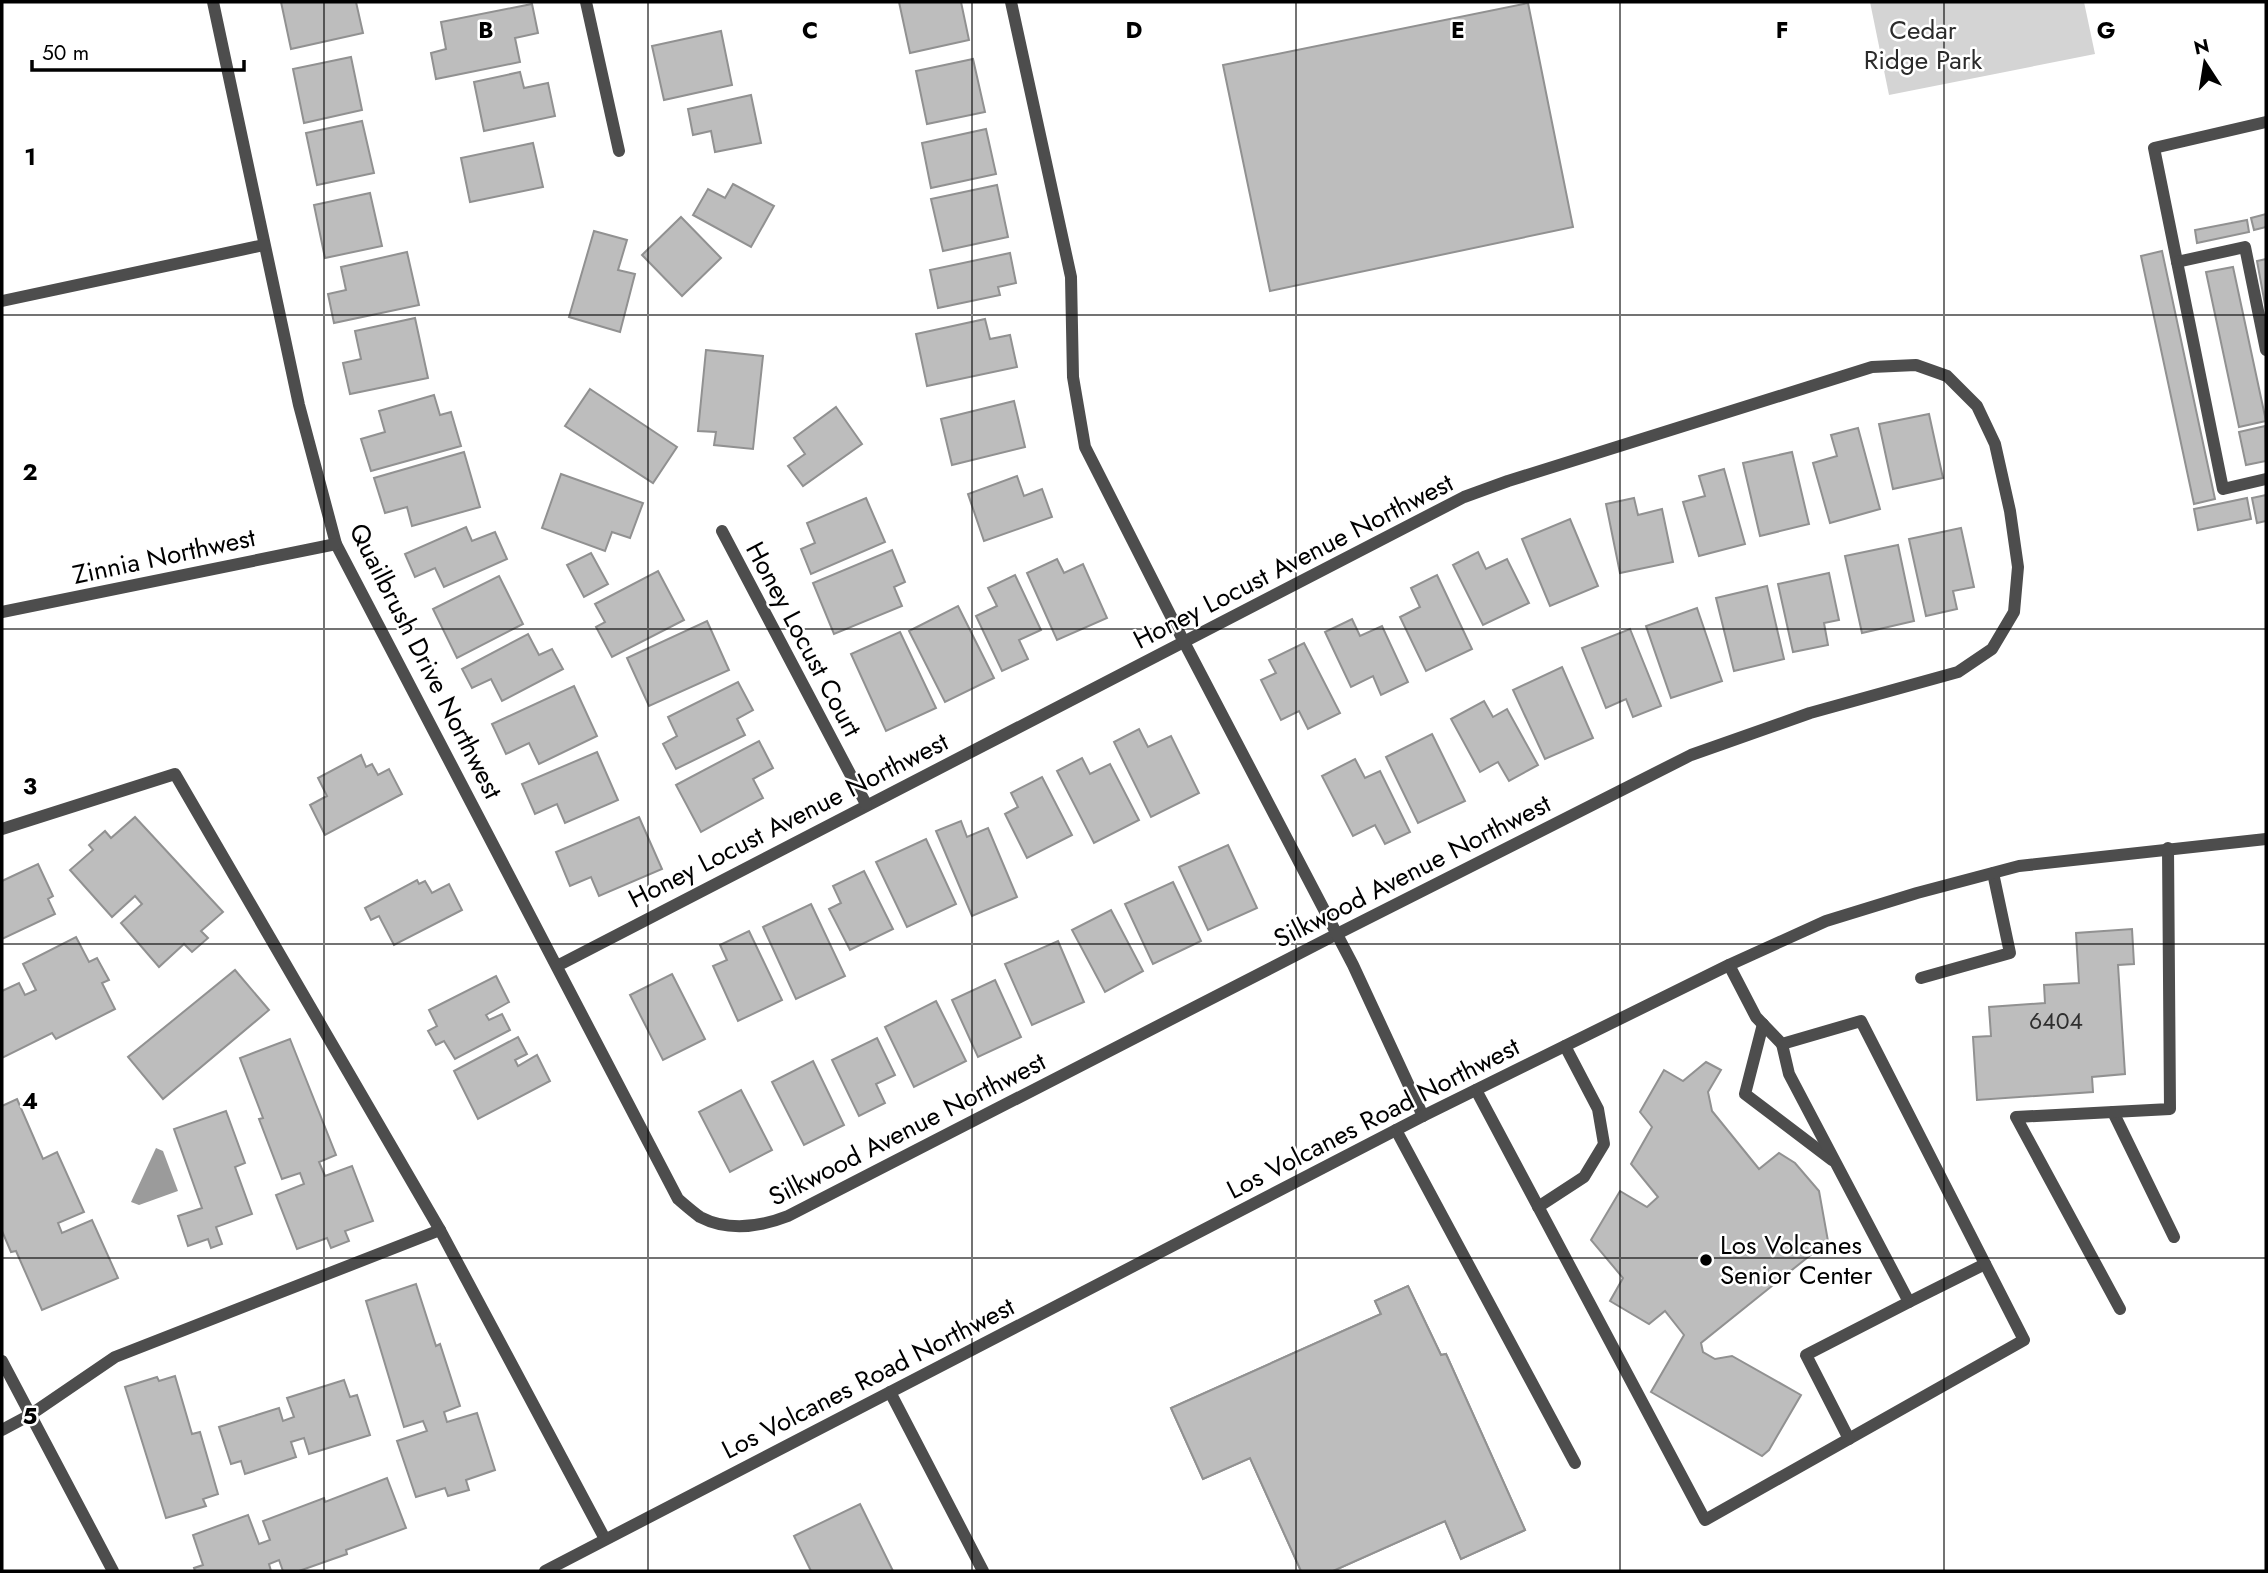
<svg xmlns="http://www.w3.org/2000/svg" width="2268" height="1573" font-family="Jost,sans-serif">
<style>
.green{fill:#d4d4d4}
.water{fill:#9b9b9b}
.building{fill:#bdbdbd;stroke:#919191;stroke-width:2;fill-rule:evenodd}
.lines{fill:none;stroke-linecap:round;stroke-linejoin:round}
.minor{stroke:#4d4d4d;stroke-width:12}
.grid{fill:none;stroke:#000;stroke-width:2;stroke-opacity:0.55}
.poi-dot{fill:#000;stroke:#fff;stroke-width:2.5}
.labels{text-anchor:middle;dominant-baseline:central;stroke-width:5;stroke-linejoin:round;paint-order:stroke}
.number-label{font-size:23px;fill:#2f2f2f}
.park-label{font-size:26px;fill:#2b2b2b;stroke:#fff}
.street-label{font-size:26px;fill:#000;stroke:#fff}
.poi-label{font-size:26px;fill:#000;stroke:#fff;text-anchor:start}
.grid-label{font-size:23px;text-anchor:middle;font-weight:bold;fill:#000;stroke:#fff;stroke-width:5;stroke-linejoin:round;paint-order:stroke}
</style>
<rect width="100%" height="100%" fill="#fff"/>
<!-- green -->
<polygon class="green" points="1870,2 2084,2 2095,54 1889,95"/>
<!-- water -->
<polygon class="water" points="156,1148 163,1151 178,1191 139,1205 131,1202"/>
<!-- building -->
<g class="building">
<polygon points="281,2 356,2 363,33 291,49"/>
<polygon points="899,2 961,2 969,40 910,53"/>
<polygon points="1528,3 1573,227 1270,291 1223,65"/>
<polygon points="532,4 538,33 515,38 520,62 436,79 431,53 446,49 441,22"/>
<polygon points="721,31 732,85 664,100 652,46"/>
<polygon points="351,57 362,110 304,123 293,69"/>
<polygon points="973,59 985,112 927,124 916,71"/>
<polygon points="520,72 524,88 548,83 555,116 484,131 474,82"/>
<polygon points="751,95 761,143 715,152 711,131 693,135 688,109"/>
<polygon points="362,121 374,173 317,185 306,133"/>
<polygon points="986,129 996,174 931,188 922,143"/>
<polygon points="533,143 543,187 470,202 461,158"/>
<polygon points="733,184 774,206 751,247 693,215 708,189 725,198"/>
<polygon points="997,185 1008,237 943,251 931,199"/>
<polygon points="370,193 382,246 325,258 314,205"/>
<polygon points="2266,214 2266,227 2254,230 2251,218"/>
<polygon points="681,217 721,258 682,296 642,255"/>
<polygon points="2247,220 2249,232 2197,243 2195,230"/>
<polygon points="594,231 627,240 618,270 635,274 620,332 569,317"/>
<polygon points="2162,251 2215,499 2194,504 2141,256"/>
<polygon points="407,252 419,305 334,323 328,294 346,290 341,267"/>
<polygon points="1010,253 1016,283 998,287 1000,295 938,308 930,270"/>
<polygon points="2266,259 2266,310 2257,261"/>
<polygon points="2233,267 2266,421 2239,427 2206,272"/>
<polygon points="415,318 428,378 350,394 343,363 361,359 355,331"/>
<polygon points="985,319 990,339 1010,335 1017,367 927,386 916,334"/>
<polygon points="706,350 763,356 753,449 714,445 716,432 698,431"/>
<polygon points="590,389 677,447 653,483 565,426"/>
<polygon points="434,395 440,415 451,412 461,446 371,471 361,439 385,432 379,411"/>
<polygon points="1014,401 1025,447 952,465 941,419"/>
<polygon points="836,407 862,444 803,486 788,466 805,454 794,438"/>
<polygon points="1929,414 1943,478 1893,489 1879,424"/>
<polygon points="2265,426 2266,461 2246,465 2239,432"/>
<polygon points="1858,428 1880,509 1830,523 1813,463 1837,456 1831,435"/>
<polygon points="464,452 480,507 412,526 407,507 385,513 374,478"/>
<polygon points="1792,452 1809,524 1760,536 1743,463"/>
<polygon points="1724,469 1745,544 1699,556 1683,502 1705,496 1699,476"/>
<polygon points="561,474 643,503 630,538 612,532 605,551 542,528"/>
<polygon points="1017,476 1024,496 1042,489 1052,517 984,541 968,494"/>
<polygon points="2266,495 2266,521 2257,523 2252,498"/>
<polygon points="866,498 885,542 811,574 801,549 815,543 807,523"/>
<polygon points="1634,498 1638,515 1662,509 1673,562 1620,573 1606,504"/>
<polygon points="2247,498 2251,519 2198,530 2194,509"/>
<polygon points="1570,519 1598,586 1550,606 1522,539"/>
<polygon points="466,527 472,541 495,532 507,559 444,587 435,568 415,577 405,554"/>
<polygon points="1961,528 1974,587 1953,591 1957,609 1926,616 1909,539"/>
<polygon points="1898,545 1914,621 1862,633 1845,556"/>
<polygon points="892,550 905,582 894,587 902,606 834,634 813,583"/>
<polygon points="1478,552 1486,569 1507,559 1529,603 1483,625 1453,565"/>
<polygon points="591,553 608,584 584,597 567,565"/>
<polygon points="1057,559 1064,573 1083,564 1107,618 1057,640 1027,573"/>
<polygon points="658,571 684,620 612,657 596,627 605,622 595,604"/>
<polygon points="1829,573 1839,620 1824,623 1828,645 1793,652 1778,584"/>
<polygon points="1015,575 1041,630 1019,640 1028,659 1002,671 976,616 997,606 988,588"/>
<polygon points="1437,575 1472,649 1426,671 1400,617 1420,607 1411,588"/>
<polygon points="499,576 523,624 457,658 433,609"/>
<polygon points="1767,586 1784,659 1734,671 1716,598"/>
<polygon points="958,606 994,678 945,702 909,631"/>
<polygon points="1697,608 1722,681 1671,698 1646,626"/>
<polygon points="1352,619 1360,636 1382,626 1408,682 1381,695 1373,676 1351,687 1325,632"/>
<polygon points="707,621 729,670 649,706 627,658"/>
<polygon points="1630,629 1661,706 1633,717 1626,699 1606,708 1582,648"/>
<polygon points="900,632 936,708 886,731 851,654"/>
<polygon points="528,634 539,655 552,649 563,669 502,701 491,679 472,688 462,669"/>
<polygon points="1304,643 1340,713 1308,729 1299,711 1281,720 1261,680 1276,673 1269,660"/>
<polygon points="1562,667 1593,738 1545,759 1513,690"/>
<polygon points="738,682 753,710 737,719 745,735 676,769 663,744 677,736 668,717"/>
<polygon points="574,686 597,736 539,764 529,743 506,754 492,724"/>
<polygon points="1484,701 1493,717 1507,709 1538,765 1509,781 1498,762 1480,772 1451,719"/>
<polygon points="1139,729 1148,747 1171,736 1199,793 1151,817 1114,742"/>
<polygon points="1432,734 1465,801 1418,823 1386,757"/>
<polygon points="759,741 773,768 753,779 763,798 701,832 676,785"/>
<polygon points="597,752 618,800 565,823 557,804 535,814 522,784"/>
<polygon points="361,755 366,767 372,764 378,775 389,769 402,794 325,835 310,805 327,796 318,778"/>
<polygon points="1082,758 1090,774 1110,764 1139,820 1094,843 1057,771"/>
<polygon points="1355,759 1365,778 1380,771 1410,832 1385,844 1375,825 1353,836 1322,776"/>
<polygon points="1042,777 1072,835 1027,858 1005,814 1018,807 1011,793"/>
<polygon points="135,817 223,912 201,931 208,938 192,952 184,944 159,967 121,923 142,904 135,896 112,917 70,870 93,850 89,845 105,831 111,838"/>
<polygon points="639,817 662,869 599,896 591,877 570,886 556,852"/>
<polygon points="961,821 967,837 988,828 1017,897 972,916 936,831"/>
<polygon points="926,839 956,904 907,927 876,862"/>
<polygon points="1228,845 1257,908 1208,930 1179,867"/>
<polygon points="38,864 53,896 48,899 55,914 2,939 2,881"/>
<polygon points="864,871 893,929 850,950 829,909 841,903 833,886"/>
<polygon points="417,880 419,884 425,881 432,893 449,884 462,910 394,945 379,916 371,920 365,908"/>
<polygon points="1173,882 1201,941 1153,964 1125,904"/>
<polygon points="811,904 845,976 796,999 763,927"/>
<polygon points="1111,910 1143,971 1105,992 1072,930"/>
<polygon points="2132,929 2134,964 2118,965 2125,1074 2092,1077 2093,1092 1977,1100 1973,1037 1991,1036 1989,1007 2045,1003 2044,985 2079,983 2076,933"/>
<polygon points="749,931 782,1000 738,1021 713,966 727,960 720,945"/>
<polygon points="76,937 89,962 97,958 109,980 102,983 115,1009 56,1039 52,1033 2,1058 2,991 19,983 25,995 36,990 23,964"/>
<polygon points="1058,941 1084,1002 1032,1025 1005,964"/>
<polygon points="235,970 269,1010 163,1099 128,1057"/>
<polygon points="672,974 705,1039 663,1060 630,995"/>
<polygon points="496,976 509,1002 486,1015 489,1020 502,1014 510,1030 455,1059 444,1041 436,1045 428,1031 437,1026 429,1010"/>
<polygon points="995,980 1021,1037 978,1057 952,1000"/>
<polygon points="936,1001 966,1061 914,1087 885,1027"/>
<polygon points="518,1037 527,1054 515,1060 518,1066 537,1055 550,1081 478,1119 454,1071"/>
<polygon points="877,1038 895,1075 876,1084 885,1103 859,1116 832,1060"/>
<polygon points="290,1039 336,1155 319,1162 325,1176 352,1166 373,1221 345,1231 349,1241 331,1248 327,1238 297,1249 276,1195 304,1184 300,1173 282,1179 259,1119 263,1118 240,1058"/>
<polygon points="813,1061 844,1125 804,1145 772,1082"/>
<polygon points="1706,1062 1721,1070 1708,1092 1712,1111 1759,1169 1779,1153 1795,1163 1819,1191 1828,1241 1701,1343 1703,1352 1715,1359 1732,1356 1801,1395 1769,1450 1762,1456 1651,1392 1684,1335 1665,1311 1649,1324 1610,1301 1623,1278 1591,1240 1620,1191 1647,1207 1658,1197 1631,1164 1652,1127 1640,1112 1664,1070 1683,1081"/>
<polygon points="741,1090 772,1150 730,1172 699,1112"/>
<polygon points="17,1099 43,1159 57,1152 84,1212 58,1223 62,1233 92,1220 118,1278 42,1310 16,1251 11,1252 2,1231 2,1106"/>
<polygon points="226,1111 245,1163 235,1167 252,1214 216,1227 222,1244 211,1248 208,1239 188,1246 178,1216 202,1208 174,1129"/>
<polygon points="416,1284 436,1346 440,1344 460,1406 444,1412 447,1422 477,1413 495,1470 466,1480 469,1490 448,1496 445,1488 416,1497 397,1441 427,1431 423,1421 404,1427 366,1301"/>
<path d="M1408,1286L1441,1355L1446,1354L1525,1530L1461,1559L1445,1521L1333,1571H1301L1250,1458L1203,1479L1171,1408L1381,1314L1375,1301ZM1375,1394L1420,1482L1354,1517L1321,1506L1286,1441Z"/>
<polygon points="1408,1286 1441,1355 1446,1354 1525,1530 1461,1559 1445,1521 1333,1571 1301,1571 1250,1458 1203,1479 1171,1408 1381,1314 1375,1301"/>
<polygon points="175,1376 192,1434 200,1432 218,1494 203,1499 206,1506 166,1518 125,1387 157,1377 159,1381"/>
<polygon points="344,1380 350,1397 357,1395 370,1435 309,1454 304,1438 291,1442 296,1457 245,1474 241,1461 231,1464 219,1427 279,1408 283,1421 294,1417 287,1398"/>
<polygon points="387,1478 406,1528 346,1550 347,1554 299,1571 283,1571 279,1560 269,1564 271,1571 195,1571 194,1568 203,1565 193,1535 248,1515 259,1544 270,1540 263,1521 324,1498 325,1502"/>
<polygon points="860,1504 893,1571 811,1571 794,1536"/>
</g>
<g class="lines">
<!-- minor -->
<g class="minor">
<path d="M213,2L299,405L336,544L678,1199C685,1205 693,1212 700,1217C729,1232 760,1227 788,1216L1337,934L1691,755L1810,713L1958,672L1992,649L2014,612L2018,567L2010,511L1995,444L1977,406L1947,376L1916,365L1872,367L1508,481L1464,497L557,966"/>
<polyline points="586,2 619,151"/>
<polyline points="1011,2 1071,277 1073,377 1085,447 1184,642 1353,965 1423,1116"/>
<polyline points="2266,122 2154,148 2223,489 2266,479"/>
<polyline points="2177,262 2245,247 2266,350"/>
<polyline points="2,301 264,245"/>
<polyline points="722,531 866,804"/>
<polyline points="2,612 336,544"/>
<polyline points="2,829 175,774 440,1230 605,1539"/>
<polyline points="1921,978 2010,953 1993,873"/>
<polyline points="1763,1024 1745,1094 1832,1160"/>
<polyline points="1782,1044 1789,1074 1909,1302 1985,1264"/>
<polyline points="1476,1090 1705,1520 2024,1340 1861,1021 1782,1044 1756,1017 1729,965"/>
<polyline points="2113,1112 2174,1237"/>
<polyline points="1396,1130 1575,1463"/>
<polyline points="1538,1207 1584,1177 1604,1144 1598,1109 1565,1046"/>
<polyline points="2120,1309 2016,1117 2170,1109 2168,848"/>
<polyline points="2,1361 113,1571"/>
<polyline points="890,1392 983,1571"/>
<polyline points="2,1430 30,1415 115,1357 440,1230"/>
<polyline points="1849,1439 1806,1355 1909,1302"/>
<polyline points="545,1571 1423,1116 1729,965 1826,921 1917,893 2019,866 2266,839"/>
</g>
</g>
<!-- grid -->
<path class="grid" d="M324,2V1571M648,2V1571M972,2V1571M1296,2V1571M1620,2V1571M1944,2V1571M2,315H2266M2,629H2266M2,944H2266M2,1258H2266"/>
<!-- markers -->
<circle class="poi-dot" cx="1706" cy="1260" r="7"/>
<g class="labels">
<!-- number labels -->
<g class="number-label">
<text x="2056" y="1021">6404</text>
</g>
<!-- park labels -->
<g class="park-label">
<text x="1923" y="30">Cedar<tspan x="1923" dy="30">Ridge Park</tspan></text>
</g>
<!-- street labels -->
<g class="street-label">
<text transform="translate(164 556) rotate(-12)">Zinnia Northwest</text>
<text transform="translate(1293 561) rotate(-27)">Honey Locust Avenue Northwest</text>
<text transform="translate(804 639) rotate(62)">Honey Locust Court</text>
<text transform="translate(426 661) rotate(63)">Quailbrush Drive Northwest</text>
<text transform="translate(788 820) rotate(-27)">Honey Locust Avenue Northwest</text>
<text transform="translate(1412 871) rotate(-27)">Silkwood Avenue Northwest</text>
<text transform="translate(1373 1118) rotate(-27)">Los Volcanes Road Northwest</text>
<text transform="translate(907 1129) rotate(-27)">Silkwood Avenue Northwest</text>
<text transform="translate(868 1378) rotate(-27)">Los Volcanes Road Northwest</text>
</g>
<!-- poi labels -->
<g class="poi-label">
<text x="1720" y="1245">Los Volcanes<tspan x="1720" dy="30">Senior Center</tspan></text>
</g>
</g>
<g class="grid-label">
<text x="486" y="38">B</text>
<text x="810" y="38">C</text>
<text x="1134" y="38">D</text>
<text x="1458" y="38">E</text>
<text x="1782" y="38">F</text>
<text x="2106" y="38">G</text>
<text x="30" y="165">1</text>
<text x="30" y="480">2</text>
<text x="30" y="794">3</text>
<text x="30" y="1109">4</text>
<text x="30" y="1424">5</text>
</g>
<!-- border -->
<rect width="2268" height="1573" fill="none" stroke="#000000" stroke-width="7"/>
<!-- north arrow -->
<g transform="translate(2205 63) rotate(348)" stroke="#ffffff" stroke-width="5" paint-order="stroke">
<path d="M0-5L12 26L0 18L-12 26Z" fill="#000000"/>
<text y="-10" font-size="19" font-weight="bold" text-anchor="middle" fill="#000000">N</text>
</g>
<!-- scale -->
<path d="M32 60v10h212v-10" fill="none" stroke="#000000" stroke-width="3.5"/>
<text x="42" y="60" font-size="21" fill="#000000" stroke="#ffffff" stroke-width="5" paint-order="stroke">50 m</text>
</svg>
